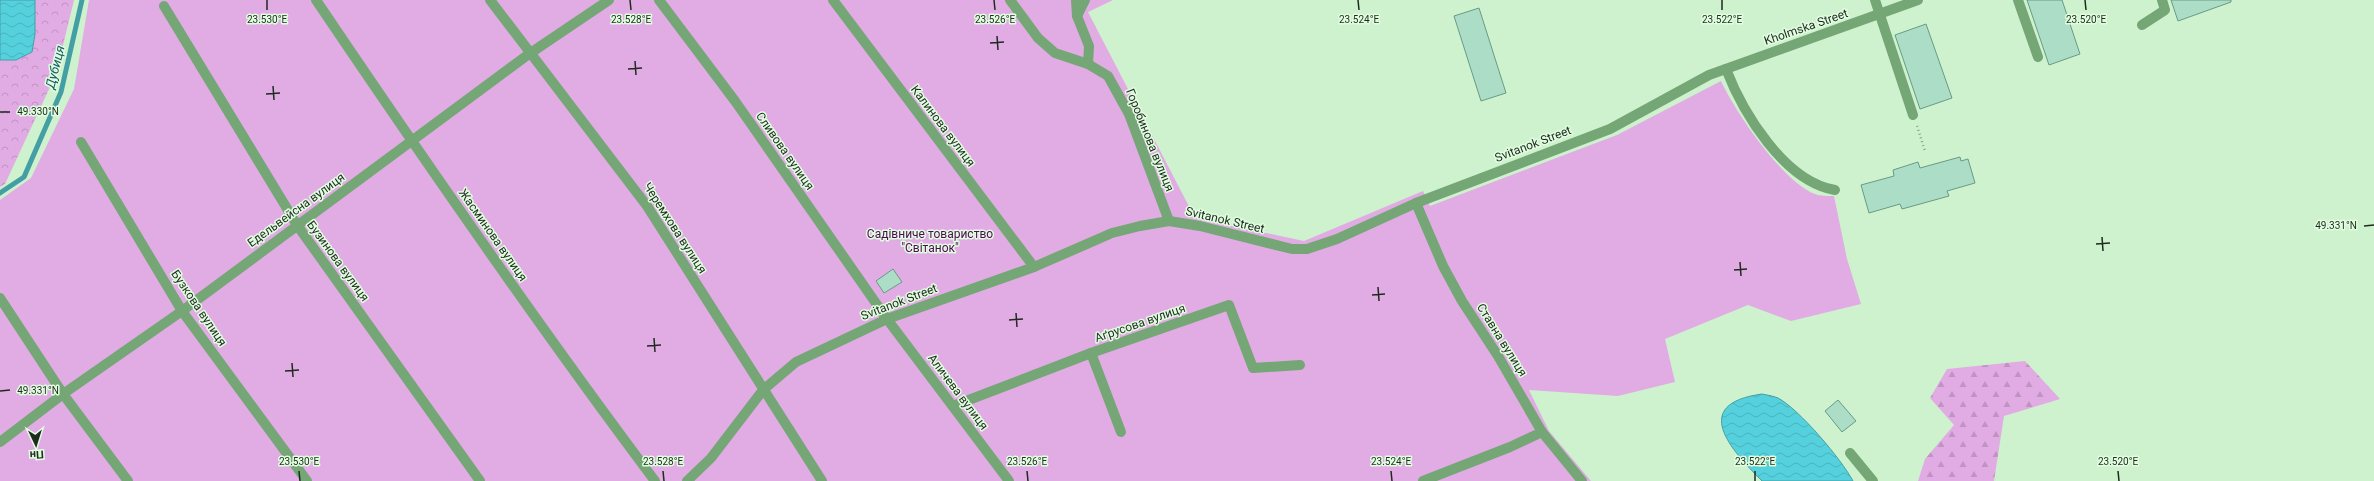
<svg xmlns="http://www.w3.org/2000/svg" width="2374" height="481" font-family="Roboto,sans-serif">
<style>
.green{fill:#e1abe4}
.forest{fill:url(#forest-firs)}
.park{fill:url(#park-crowns)}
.water{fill:url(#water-waves);stroke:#449fa4}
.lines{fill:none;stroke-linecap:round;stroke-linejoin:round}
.stream{stroke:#449fa4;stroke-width:5}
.building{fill:#acdec7;stroke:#6a9a84}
.path{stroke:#88a388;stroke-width:2.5;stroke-dasharray:1 3;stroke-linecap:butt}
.minor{stroke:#75a675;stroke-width:10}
.ticks{fill:none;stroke:#1e2b1e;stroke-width:1.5}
.labels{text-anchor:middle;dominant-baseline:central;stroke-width:3;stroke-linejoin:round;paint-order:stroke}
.street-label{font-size:12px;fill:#1e2b1e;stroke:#e1fde0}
.park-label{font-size:12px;fill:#4f0854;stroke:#e1fde0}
.water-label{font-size:13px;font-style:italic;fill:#175d64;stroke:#e1fde0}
.ticks-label{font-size:10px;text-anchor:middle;fill:#1e2b1e;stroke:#e1fde0;stroke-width:3;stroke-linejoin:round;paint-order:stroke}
</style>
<defs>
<pattern id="forest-firs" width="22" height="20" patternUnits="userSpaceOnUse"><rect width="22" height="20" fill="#e1abe4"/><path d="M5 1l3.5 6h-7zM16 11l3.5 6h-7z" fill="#c193c3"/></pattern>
<pattern id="park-crowns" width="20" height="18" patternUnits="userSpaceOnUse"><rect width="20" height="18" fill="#e1abe4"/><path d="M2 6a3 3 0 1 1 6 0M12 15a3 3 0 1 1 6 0" fill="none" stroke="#c193c3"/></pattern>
<pattern id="water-waves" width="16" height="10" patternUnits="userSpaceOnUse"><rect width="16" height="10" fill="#55d1de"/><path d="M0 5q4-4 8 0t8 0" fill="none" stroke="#4ab4be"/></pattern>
</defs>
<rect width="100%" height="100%" fill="#cef2ce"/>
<!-- green -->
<path class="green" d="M89,0H1113L1088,12L1195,218L1304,241L1423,191L1430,206L1617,135L1721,81C1736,113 1782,181 1815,194C1820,196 1828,196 1834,196L1847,259L1861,304L1791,321L1748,305L1665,339L1675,382L1618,396L1529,390L1549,431L1591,481H0V200L31,178L74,89Z"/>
<!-- forest -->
<polygon class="forest" points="2025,361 2060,399 2004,416 1994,481 1918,481 1925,459 1954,425 1930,398 1947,369"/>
<!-- park -->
<polygon class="park" points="0,0 74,0 56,74 5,184 0,187"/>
<!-- water -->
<g class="water">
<polygon points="0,0 35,0 35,34 32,52 16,60 0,60"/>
<path d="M1762,394C1767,395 1773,396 1778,398C1799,409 1842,460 1853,481H1762C1731,450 1689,404 1762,394Z"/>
</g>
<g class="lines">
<!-- stream -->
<polyline class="stream" points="0,193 24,177 61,92 82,0"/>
</g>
<!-- building -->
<g class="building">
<polygon points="2027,0 2062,0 2080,54 2049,65"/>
<polygon points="2171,0 2231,0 2231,2 2178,21"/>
<polygon points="1479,8 1506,93 1481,101 1454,16"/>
<polygon points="1926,24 1952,98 1920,109 1895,35"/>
<polygon points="1960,157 1961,161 1968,159 1975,183 1947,191 1949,196 1902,209 1900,204 1869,213 1861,185 1894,176 1893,170 1918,162 1920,168"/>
<polygon points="893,269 902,282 884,293 876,281"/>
<polygon points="1838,400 1856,421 1842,432 1825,411"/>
</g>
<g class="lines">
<!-- path -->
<polyline class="path" points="1917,126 1925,151"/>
<!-- minor -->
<g class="minor">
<path d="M316,0C426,163 537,324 655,481"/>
<polyline points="490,0 647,206 822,481"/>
<polyline points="659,0 735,101 887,319 1009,481"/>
<polyline points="833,0 1034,267"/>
<polyline points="1010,0 1038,38 1055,53 1088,64 1108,76 1129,114 1169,221"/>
<polyline points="1076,0 1077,16 1089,46 1088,64"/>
<polyline points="1875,0 1913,115"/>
<polyline points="2018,0 2038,57"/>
<polyline points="164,6 297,225 480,481"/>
<polyline points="1077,16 1085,0"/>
<polyline points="2142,25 2165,10 2162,0"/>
<path d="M1726,69C1743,113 1784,181 1835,190"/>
<polyline points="81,142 182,311 307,481"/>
<polyline points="1416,203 1443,266 1462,301 1498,356 1542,432 1582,481"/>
<polyline points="0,298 63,394 128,481"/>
<polyline points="1091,353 1121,432"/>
<polyline points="953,406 1091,353 1229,305 1253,368 1300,365"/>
<polyline points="0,442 63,394 182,311 529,54 609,0"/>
<polyline points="1850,453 1873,481"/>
<polyline points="687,481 711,458 763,390 796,362 887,319 1034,267 1112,233 1140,226 1169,221 1200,226 1292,249 1307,249 1337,239 1416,203 1610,129 1709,75 1918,0"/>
<polyline points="1423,481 1510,447 1542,432"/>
</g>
</g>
<!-- ticks -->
<path class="ticks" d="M267,0V10M630,0L631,10M994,0L995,10M1358,0L1359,10M1722,0V10M2085,0L2086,10M997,36L998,50M990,43L1004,42M635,61L636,75M628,69L642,68M273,86L274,100M266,94L280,93M0,112H10M2364,226L2374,225M2102,237L2103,251M2096,244L2110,243M1740,262L1741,276M1734,270L1747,269M1378,287L1379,301M1372,295L1385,294M1016,313L1017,327M1009,320L1023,319M654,338L655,352M647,346L661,345M292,363L293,377M285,371L299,370M0,391L10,390M299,471L300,481M663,471L664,481M1027,471L1028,481M1391,471L1392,481M1755,471V481M2118,471L2119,481"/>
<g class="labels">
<!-- street labels -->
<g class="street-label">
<text transform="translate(1806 27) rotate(-19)">Kholmska Street</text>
<text transform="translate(943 126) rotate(53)">Калинова вулиця</text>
<text transform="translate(1150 140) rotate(68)">Горобинова вулиця</text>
<text transform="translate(1533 144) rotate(-21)">Svitanok Street</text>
<text transform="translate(785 151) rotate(55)">Сливова вулиця</text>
<text transform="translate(296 210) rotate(-36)">Едельвейсна вулиця</text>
<text transform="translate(1225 220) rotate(13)">Svitanok Street</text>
<text transform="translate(675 228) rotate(57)">Черемхова вулиця</text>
<text transform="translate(493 235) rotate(55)">Жасминова вулиця</text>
<text transform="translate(338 261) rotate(54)">Бузинова вулиця</text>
<text transform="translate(899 302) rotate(-21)">Svitanok Street</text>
<text transform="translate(199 308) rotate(56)">Бузкова вулиця</text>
<text transform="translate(1140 323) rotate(-19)">Аґрусова вулиця</text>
<text transform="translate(1502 340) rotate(58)">Ставна вулиця</text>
<text transform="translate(958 392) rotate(53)">Аличева вулиця</text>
</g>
<!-- park labels -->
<g class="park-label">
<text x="930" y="234">Садівниче товариство<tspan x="930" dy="14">"Світанок"</tspan></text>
</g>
<!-- water labels -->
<g class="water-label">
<text transform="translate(55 67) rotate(-76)">Дубиця</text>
</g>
</g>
<g class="ticks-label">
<text x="267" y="23">23.530°E</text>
<text x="631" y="23">23.528°E</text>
<text x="995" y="23">23.526°E</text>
<text x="1359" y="23">23.524°E</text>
<text x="1722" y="23">23.522°E</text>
<text x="2086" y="23">23.520°E</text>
<text x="38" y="115">49.330°N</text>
<text x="2336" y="229">49.331°N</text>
<text x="38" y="394">49.331°N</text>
<text x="299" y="465">23.530°E</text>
<text x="663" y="465">23.528°E</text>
<text x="1027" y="465">23.526°E</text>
<text x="1391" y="465">23.524°E</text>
<text x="1755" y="465">23.522°E</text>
<text x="2118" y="465">23.520°E</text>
</g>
<!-- north arrow -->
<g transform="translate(36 445) rotate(176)" stroke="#e1fde0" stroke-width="3" paint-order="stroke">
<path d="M0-3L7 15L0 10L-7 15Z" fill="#1e2b1e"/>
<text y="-6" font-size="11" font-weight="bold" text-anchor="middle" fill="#1e2b1e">Пн</text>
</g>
</svg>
